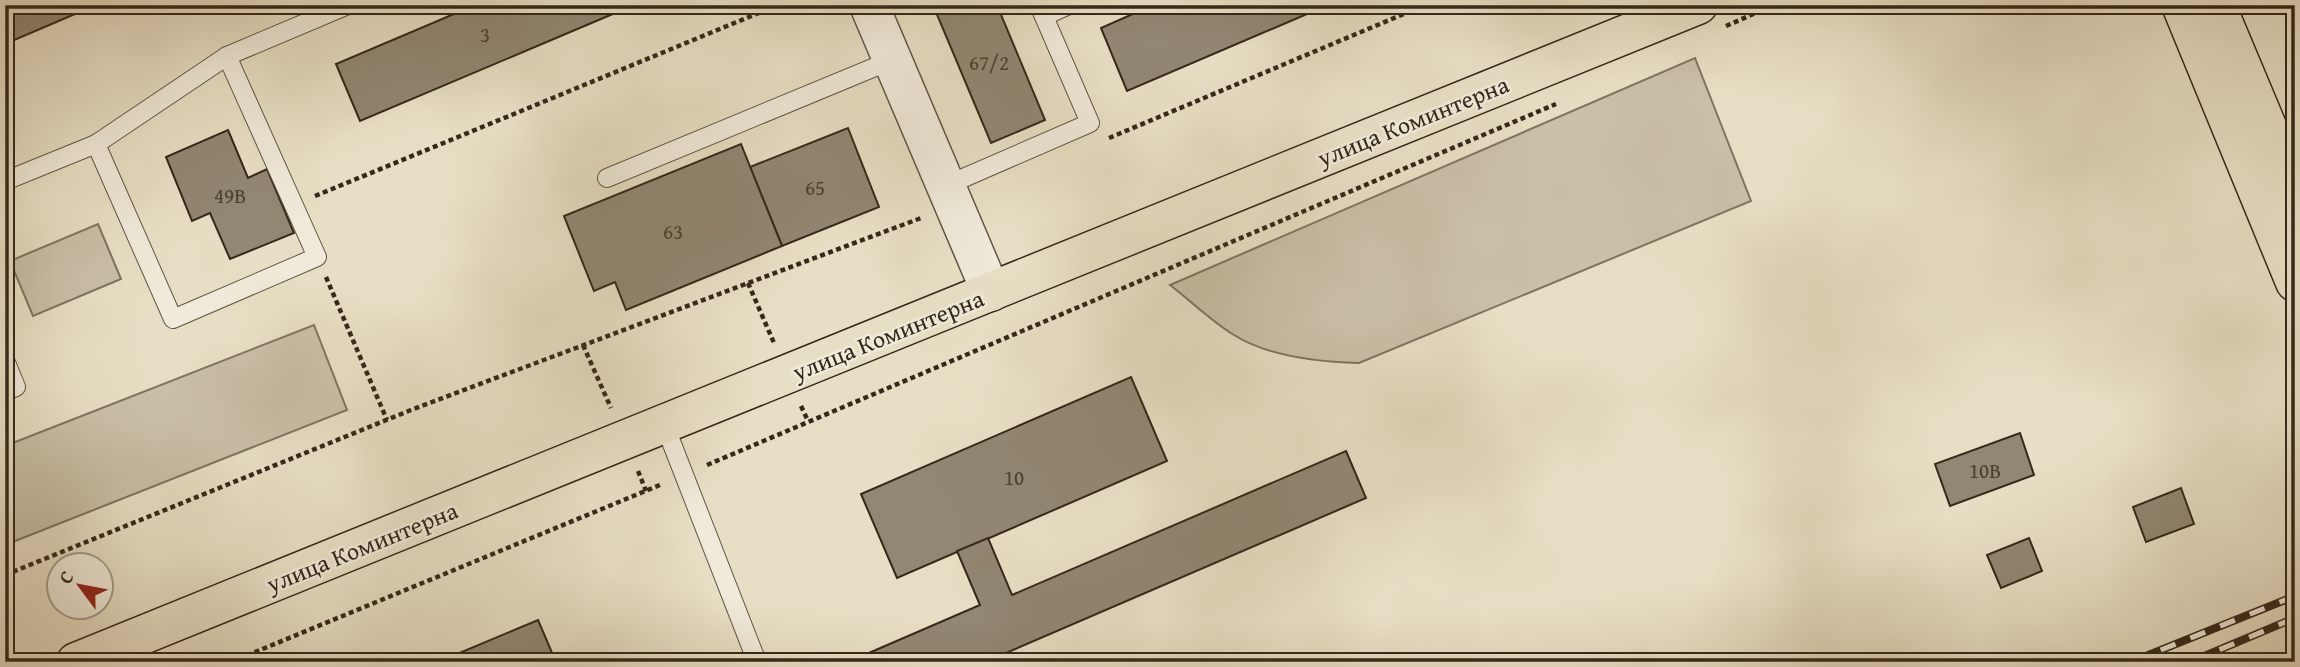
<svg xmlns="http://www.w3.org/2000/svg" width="2300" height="667" font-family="'Gentium Book Plus',serif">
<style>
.green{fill:#c9c0a8;stroke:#7e7461;stroke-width:2}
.building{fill:#918773;stroke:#34281a;stroke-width:2}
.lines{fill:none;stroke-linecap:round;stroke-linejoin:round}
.service-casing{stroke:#615645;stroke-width:20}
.tertiary-casing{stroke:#615645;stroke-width:41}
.primary-casing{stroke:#34281a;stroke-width:41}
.path{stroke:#34281a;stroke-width:4.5;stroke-dasharray:5 3.5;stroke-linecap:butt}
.service{stroke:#efead9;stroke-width:18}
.tertiary{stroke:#efead9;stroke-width:38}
.primary{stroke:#e7dfc5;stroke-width:38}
.rail-casing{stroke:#34281a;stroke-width:8}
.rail{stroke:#efead9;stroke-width:5;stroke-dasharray:16;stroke-linecap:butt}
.labels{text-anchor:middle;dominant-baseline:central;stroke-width:5;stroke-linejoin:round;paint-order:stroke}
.number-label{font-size:21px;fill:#4b4030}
.street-label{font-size:24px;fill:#34281a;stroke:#efead9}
</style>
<rect width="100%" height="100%" fill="#e7dfc5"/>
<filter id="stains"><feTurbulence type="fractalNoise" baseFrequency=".00286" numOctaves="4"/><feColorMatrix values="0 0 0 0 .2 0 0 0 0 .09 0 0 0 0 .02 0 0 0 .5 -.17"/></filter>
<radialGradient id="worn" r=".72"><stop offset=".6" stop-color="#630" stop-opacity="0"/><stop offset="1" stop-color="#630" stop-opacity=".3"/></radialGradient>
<!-- green -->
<g class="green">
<path d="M1695,58L1751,201L1359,363C1318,362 1269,357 1234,335C1211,321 1191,301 1170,285Z"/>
<polygon points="98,224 121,279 33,316 10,261"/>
<polygon points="314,325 347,410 5,545 5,446"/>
</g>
<!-- building -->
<g class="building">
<polygon points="5,5 96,5 5,44"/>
<polygon points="475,5 634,5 360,121 336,64"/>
<polygon points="933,5 997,5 1045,120 991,143"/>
<polygon points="1153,5 1328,5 1127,91 1101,28"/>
<polygon points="848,128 879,207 782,246 750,167"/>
<polygon points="228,130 248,178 267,169 294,233 230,259 210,213 192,221 166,157"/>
<polygon points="741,144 782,246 626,310 615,282 594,291 564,216"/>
<polygon points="1131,377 1167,461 897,578 861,494"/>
<polygon points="2020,433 2034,475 1950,506 1935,464"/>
<polygon points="1346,451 1366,498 985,662 848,662 980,605 957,551 988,538 1012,595"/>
<polygon points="2181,488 2194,524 2146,542 2133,507"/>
<polygon points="2029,538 2042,571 2001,588 1987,555"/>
<polygon points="538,620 556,662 438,662"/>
</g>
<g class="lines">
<!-- service casing -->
<g class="service-casing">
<g id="service">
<polyline points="1044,16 1069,5"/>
<polyline points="96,144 173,319 317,257 227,56"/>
<polyline points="607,178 892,60"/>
<polyline points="5,181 96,144 227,56 348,5"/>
<polyline points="945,186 1090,123 1039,5"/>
<polyline points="5,360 16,387 5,391"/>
<polyline points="665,426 757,662"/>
</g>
</g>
<!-- tertiary casing -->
<g class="tertiary-casing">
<polyline id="tertiary" points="869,5 991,292"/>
</g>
<!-- primary casing -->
<g class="primary-casing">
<g id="primary">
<polyline points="2181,5 2295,282"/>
<polyline points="2216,5 2295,193"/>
<polyline points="76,662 1698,5"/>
</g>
</g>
<!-- path -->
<g class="path">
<polyline points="1726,26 1774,5"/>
<polyline points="5,134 13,151"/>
<polyline points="1109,138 1425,5"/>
<polyline points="315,196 778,5"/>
<polyline points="326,277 387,420"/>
<polyline points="748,283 774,343"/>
<polyline points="583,345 611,408"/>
<polyline points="801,406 808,421"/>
<polyline points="707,465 1556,104"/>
<polyline points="638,471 646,491"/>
<polyline points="5,575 411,410 921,218"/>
<polyline points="231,662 660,485"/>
</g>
<!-- service -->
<use href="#service" class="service"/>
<!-- tertiary -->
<use href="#tertiary" class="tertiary"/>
<!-- primary -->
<use href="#primary" class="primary"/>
<!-- rail casing -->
<g class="rail-casing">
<g id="rail">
<polyline points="2131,662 2295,596"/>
<polyline points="2190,662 2295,618"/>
</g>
</g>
<!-- rail -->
<use href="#rail" class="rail"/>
</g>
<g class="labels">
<!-- number labels -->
<g class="number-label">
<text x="485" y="34">3</text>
<text x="989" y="62">67/2</text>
<text x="815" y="187">65</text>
<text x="230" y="195">49В</text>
<text x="673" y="231">63</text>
<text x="1985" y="470">10В</text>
<text x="1014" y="477">10</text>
</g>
<!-- street labels -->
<g class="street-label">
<text transform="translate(1413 121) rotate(-22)">улица Коминтерна</text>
<text transform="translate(888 335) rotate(-22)">улица Коминтерна</text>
<text transform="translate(362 547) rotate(-22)">улица Коминтерна</text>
</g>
</g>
<!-- margin -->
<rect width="2300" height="667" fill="none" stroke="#e7dfc5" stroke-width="28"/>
<rect x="7" y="7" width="2286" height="653" fill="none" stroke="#34281a" stroke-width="3.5"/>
<rect x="14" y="14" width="2272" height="639" fill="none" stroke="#34281a" stroke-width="2"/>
<!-- north arrow -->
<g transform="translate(80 586) rotate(302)"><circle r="33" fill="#efead9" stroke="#a49c8d" stroke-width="2"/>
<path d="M0-5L12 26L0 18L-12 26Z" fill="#8f2418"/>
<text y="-10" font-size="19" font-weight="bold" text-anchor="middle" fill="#34281a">С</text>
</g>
<rect width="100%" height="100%" filter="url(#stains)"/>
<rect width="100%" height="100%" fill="url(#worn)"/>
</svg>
